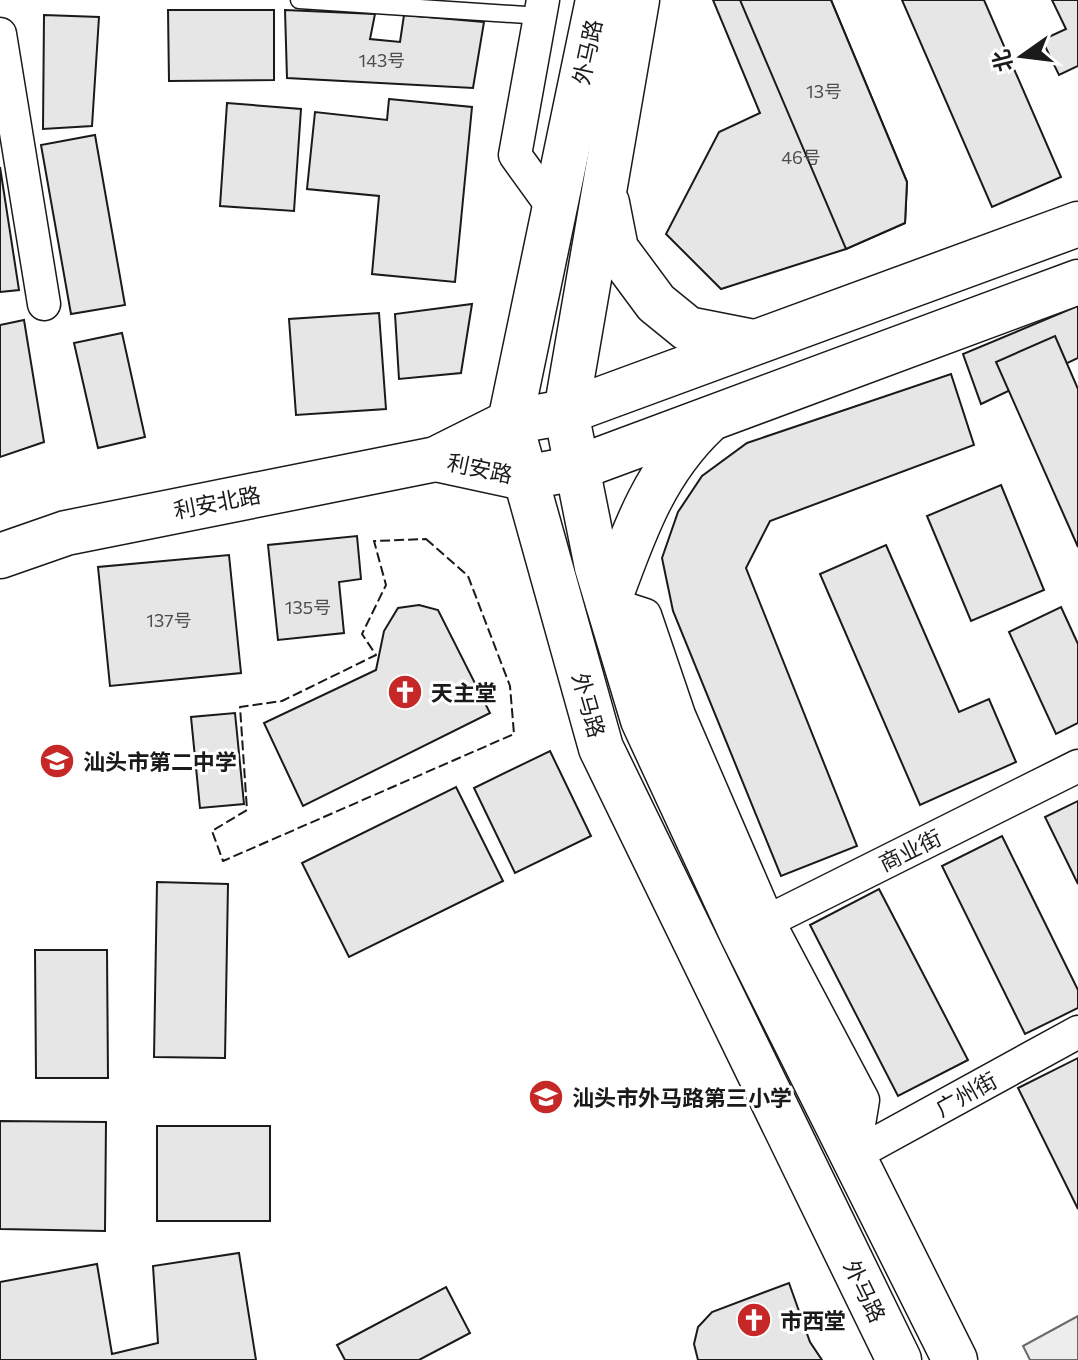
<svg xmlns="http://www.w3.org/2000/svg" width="1078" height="1360" font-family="Commissioner,'Noto Sans SC',sans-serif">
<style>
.built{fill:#ededed;stroke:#6a6a6a;stroke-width:2}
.building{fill:#e6e6e6;stroke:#1a1a1a;stroke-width:2}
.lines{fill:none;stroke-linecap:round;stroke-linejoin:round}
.lane-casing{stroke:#1a1a1a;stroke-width:19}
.street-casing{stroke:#1a1a1a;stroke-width:35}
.secondary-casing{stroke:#1a1a1a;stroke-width:47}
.lane{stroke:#fff;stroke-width:16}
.street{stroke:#fff;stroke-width:32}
.secondary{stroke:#fff;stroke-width:44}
.fence{stroke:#1a1a1a;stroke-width:2;stroke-dasharray:10 4;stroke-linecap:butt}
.labels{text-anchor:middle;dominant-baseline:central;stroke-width:6;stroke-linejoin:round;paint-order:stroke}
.number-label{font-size:18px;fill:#4d4d4d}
.street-label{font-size:22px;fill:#1a1a1a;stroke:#fff}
.poi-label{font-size:22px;font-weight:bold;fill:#1a1a1a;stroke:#fff;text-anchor:start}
</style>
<rect width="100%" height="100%" fill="#fff"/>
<!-- built -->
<polygon class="built" points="1078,1316 1078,1360 1030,1360 1023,1346"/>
<!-- building -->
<g class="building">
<polygon points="713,0 831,0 907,182 905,223 846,249 721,289 666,234 719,132 760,113"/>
<polygon points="740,0 831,0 907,182 905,223 846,249"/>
<polygon points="902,0 984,0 1061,177 992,207"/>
<polygon points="1052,0 1078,0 1078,66 1059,75 1042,40 1066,29"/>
<polygon points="168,10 274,10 274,80 169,81"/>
<polygon points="285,10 375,14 370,39 400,42 404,15 484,22 473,88 287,78"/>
<polygon points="44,15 99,17 92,126 43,129"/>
<polygon points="389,99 472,107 455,282 372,274 379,196 307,189 315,112 387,120"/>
<polygon points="227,103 301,109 294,211 220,206"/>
<polygon points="95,135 125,305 71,314 41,145"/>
<polygon points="0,167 19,290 0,292"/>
<polygon points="472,304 461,373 399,379 395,314"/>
<polygon points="1078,306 1078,358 981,404 963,354"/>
<polygon points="379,313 386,409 296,415 289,319"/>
<polygon points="24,320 44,442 0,457 0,325"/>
<polygon points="122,333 145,437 98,448 74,343"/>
<polygon points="1055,336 1078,389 1078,547 996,362"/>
<polygon points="951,374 974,445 770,521 746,568 857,846 781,876 673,611 662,558 678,512 702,476 747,443"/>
<polygon points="1001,485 1044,590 971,621 927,516"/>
<polygon points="357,536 361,579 339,582 344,633 278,640 268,545"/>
<polygon points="886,545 959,712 989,699 1016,762 920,805 820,574"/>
<polygon points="229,555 241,673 110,686 98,567"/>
<polygon points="419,605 438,610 490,713 303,806 264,723 376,670 384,631 398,608"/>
<polygon points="1061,607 1078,644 1078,723 1056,734 1009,632"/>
<polygon points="235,713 244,804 200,808 191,717"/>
<polygon points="550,751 591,836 515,873 474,788"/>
<polygon points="456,787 503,881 349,957 302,863"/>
<polygon points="1078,801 1078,884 1045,817"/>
<polygon points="1002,836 1078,990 1078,1008 1025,1034 942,866"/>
<polygon points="157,882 228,884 225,1058 154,1057"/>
<polygon points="879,889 968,1060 898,1096 810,925"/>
<polygon points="35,950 107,950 108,1078 36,1078"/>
<polygon points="1078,1058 1078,1209 1018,1088"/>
<polygon points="0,1121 106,1122 105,1231 0,1229"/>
<rect x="157" y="1126" width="113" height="95"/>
<polygon points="239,1253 256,1360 0,1360 0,1282 97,1264 112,1354 158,1343 153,1266"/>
<polygon points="789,1283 810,1342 822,1360 698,1360 694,1344 698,1327 712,1312"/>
<polygon points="446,1287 470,1333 419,1360 345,1360 337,1345"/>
</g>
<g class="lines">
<!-- lane casing -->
<g class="lane-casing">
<polyline id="lane" points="299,0 541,16"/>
</g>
<!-- street casing -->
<g class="street-casing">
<g id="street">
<polyline points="543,0 515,155 554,209"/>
<polyline points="0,34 44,304"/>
<polyline points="608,603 645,615 679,715 768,921 863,1100 854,1155"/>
<polyline points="752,929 1078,766"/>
<polyline points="854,1155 1078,1032"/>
</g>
</g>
<!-- secondary casing -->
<g class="secondary-casing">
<g id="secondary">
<polyline points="598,0 510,422 601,748 899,1360"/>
<polyline points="637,0 566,412 597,567 643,720 742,934 955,1360"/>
<polyline points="607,203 616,249 656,303 688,329 754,342"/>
<polyline points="436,459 524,478 577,468 1078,282"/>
<polyline points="0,556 66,533 436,459 510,422 566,412 1078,224"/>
<path d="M608,603C633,535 653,473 707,422"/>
</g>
</g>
<!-- lane -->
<use href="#lane" class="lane"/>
<!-- street -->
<use href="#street" class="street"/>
<!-- secondary -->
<use href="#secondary" class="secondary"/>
<!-- fence -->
<polygon class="fence" points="426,539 468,576 510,686 514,734 223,861 212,831 247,810 240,707 282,701 376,655 362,634 386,585 374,541"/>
</g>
<!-- icons -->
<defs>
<g id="church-disc" transform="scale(1.8)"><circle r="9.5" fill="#c62828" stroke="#fff"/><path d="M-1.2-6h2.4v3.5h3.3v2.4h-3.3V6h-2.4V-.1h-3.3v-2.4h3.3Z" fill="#fff"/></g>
<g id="school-disc" transform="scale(1.8)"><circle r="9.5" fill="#c62828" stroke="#fff"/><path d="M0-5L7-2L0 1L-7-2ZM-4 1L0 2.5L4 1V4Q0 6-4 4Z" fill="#fff"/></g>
</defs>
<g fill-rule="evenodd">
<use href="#church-disc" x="405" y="692"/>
<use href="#school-disc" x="57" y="761"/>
<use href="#school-disc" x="546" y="1097"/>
<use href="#church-disc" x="754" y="1320"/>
</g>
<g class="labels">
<!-- number labels -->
<g class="number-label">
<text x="382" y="60">143号</text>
<text x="824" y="91">13号</text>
<text x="801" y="157">46号</text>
<text x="308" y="607">135号</text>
<text x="169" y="620">137号</text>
</g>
<!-- street labels -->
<g class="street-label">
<text transform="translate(587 52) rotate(-78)">外马路</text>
<text transform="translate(480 468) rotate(12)">利安路</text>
<text transform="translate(217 502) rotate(-11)">利安北路</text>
<text transform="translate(589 705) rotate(74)">外马路</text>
<text transform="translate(910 850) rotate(-26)">商业街</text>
<text transform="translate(966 1094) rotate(-29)">广州街</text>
<text transform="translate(865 1291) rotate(64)">外马路</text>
</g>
<!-- poi labels -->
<g class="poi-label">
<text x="431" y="692">天主堂</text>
<text x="83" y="761">汕头市第二中学</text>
<text x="572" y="1097">汕头市外马路第三小学</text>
<text x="780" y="1320">市西堂</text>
</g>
</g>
<!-- north arrow -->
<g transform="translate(1022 56) rotate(256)" stroke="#ffffff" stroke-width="6" paint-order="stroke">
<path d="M0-6L14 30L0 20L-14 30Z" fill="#1a1a1a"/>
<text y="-12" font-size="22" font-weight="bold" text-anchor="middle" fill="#1a1a1a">北</text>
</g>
</svg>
